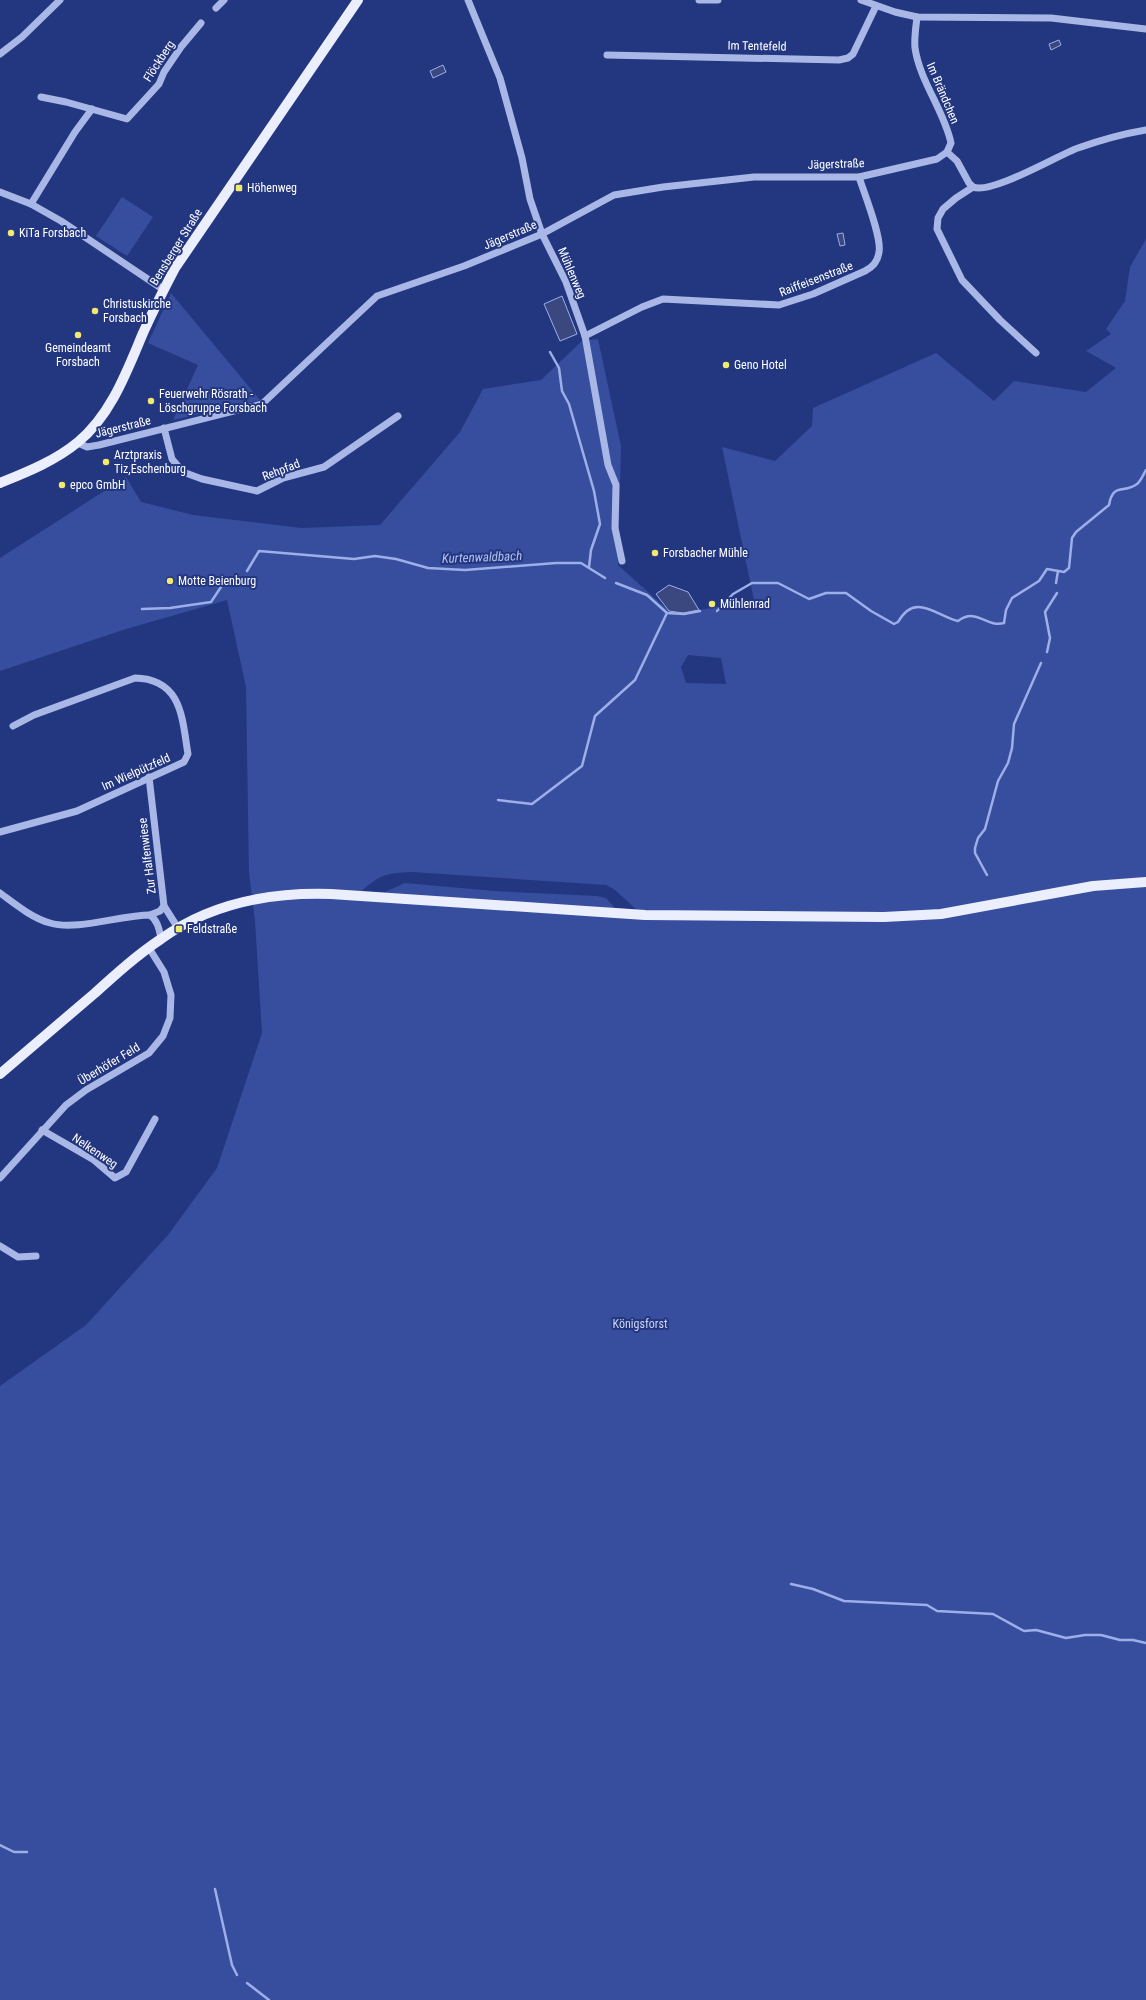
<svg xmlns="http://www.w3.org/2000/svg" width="1146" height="2000" font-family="'Roboto Condensed',sans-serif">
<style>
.green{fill:#374e9e;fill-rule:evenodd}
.water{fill:#3a487f;stroke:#9dafe8}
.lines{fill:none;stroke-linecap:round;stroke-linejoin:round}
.stream{stroke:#9dafe8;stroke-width:2.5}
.minor{stroke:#a9b7e7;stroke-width:7}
.major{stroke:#ebeefd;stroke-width:10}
.poi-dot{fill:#f2ea6c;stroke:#233680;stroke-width:1.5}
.labels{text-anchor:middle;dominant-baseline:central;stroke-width:4;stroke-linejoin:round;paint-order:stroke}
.street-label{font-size:12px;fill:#fff;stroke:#233680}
.poi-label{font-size:12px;fill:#fff;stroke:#233680;text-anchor:start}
.park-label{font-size:12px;fill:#ccd6f6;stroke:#233680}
.water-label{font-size:13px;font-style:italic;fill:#b4c2ef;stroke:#233680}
</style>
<rect width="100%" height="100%" fill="#233680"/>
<!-- green -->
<g class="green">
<polygon points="122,197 153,217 127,256 96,236"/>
<path d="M1146,239V2000H0V1386L86,1325L168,1235L217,1168L262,1033L255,921L249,873L246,687L227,600L123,630L0,671V558L126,477L141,502L193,515L301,528L380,525L460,432L483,389L541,380L582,341L598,339L621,446L618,565L669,611L684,613L754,600L722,447L775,461L812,426L813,408L936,353L994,401L1014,381L1086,392L1116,368L1086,351L1111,334L1106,329L1125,301L1130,267ZM688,655L721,658L726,684L686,683L681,667ZM412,872L606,885L615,890L637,910L615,908L606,898L597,896L494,891L405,883L385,892L362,891C380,874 388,873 412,872Z"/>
<polygon points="171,293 260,400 173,420 198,365 148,343"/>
</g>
<!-- water -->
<g class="water">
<polygon points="1059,40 1061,45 1051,50 1049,44"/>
<polygon points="443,65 446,72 433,78 430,71"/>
<polygon points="843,233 845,245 840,246 837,234"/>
<polygon points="562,296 577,334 560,341 544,304"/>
<polygon points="669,585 688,592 699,610 683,613 669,611 656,594"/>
</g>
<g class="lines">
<!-- stream -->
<g class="stream">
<polyline points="550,352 559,368 562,391 569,404 594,491 600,524 591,550 589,567"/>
<polyline points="247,571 259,551 354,559 375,556 396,559 428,568 465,570 556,563 581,563 605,578"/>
<polyline points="616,583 647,595 667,613 684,614 700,611"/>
<polyline points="1056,583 1058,571"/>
<polyline points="142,609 170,608 211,602 225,581 238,578"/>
<path d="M717,611L733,594L752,583H778L809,599L826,593H846L871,611L894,624L898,622C915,592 935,615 958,621C977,607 986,628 1004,623L1006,610L1012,598L1039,581L1047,569L1064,572L1069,568L1072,538L1076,532L1109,505C1113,482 1124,494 1137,484C1141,481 1143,475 1146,470"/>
<polyline points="1047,652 1050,638 1045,612 1057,593"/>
<polyline points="498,800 532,804 582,766 595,716 635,680 667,613"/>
<polyline points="987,875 975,853 975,848 978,838 985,829 998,781 1008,763 1012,748 1014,724 1041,663"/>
<polyline points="791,1584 813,1589 844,1601 927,1605 937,1611 993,1614 1024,1631 1036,1630 1066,1638 1085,1635 1101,1635 1120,1640 1133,1640 1146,1643"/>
<polyline points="0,1845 14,1852 27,1852"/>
<polyline points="215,1889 232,1965 237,1975"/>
<polyline points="247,1983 269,2000"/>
</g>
<!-- minor -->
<g class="minor">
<polyline points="468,0 500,78 522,158 530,199 542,234 566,282 585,336 608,465 616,485 615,528 622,561"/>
<polyline points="699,0 718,0"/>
<polyline points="861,0 895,12 917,17 1051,18 1146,29"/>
<polyline points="216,8 224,0"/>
<polyline points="0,54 22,37 60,0"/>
<polyline points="607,55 839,60 848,58 853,54 876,6"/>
<polyline points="41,97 66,102 127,119 159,84 164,72 181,47 201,23"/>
<polyline points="947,152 957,161 969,183 973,187 956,198 943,209 938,218 937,229 962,280 1000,320 1036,353"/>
<path d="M973,187C991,195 1058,155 1078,148C1101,140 1122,134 1146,130"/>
<polyline points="0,192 31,204 61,221 164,290"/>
<polyline points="31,204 75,132 92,109"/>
<path d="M585,336L642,307L663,299L779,305L813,294L865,271C873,267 878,261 879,252C882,237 864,193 859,177"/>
<polyline points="164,428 172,459 183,472 202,479 257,491 283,478 324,467 398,416"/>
<path d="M78,443L87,447L99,445L262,404L377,296L464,266L542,234L614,195L663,187L754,177H859L937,159L947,152L951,143C944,110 920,82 915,48C914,37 916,27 917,17"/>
<polyline points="149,777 164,906 178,928"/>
<path d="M0,832L77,811L184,762L188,754C182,718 182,679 135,678L34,715L13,726"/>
<path d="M0,893C15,904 32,918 50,923C77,931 121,915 150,915C158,921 159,929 161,938"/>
<polyline points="150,915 160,911 164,906"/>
<polyline points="42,1130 94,1160 115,1178 126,1172 155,1119"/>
<polyline points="0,1178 66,1105 86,1090 149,1053 163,1036 170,1018 171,995 164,972 149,948"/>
<polyline points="0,1246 18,1257 36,1256"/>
</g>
<!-- major -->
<g class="major">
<path d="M0,483C27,472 55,461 78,442C111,415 127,371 143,333C153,311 164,289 175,268L358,0"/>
<path d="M0,1074C32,1047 63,1020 95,993C116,974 137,955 161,939C211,903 271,892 331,894L645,915L884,917L941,914L1093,886L1146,882"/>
</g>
</g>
<!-- markers -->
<g class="poi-dot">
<rect x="235" y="184" width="8" height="8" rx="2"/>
<circle cx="11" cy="233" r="4"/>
<circle cx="95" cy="311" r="4"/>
<circle cx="78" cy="335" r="4"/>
<circle cx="726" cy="365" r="4"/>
<circle cx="151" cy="401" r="4"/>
<circle cx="106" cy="462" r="4"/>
<circle cx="62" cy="485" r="4"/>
<circle cx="655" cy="553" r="4"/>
<circle cx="170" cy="581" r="4"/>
<circle cx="712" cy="604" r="4"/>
<rect x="175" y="925" width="8" height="8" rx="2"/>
</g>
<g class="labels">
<!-- street labels -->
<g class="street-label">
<text transform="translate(757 46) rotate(1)">Im Tentefeld</text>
<text transform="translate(159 61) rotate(-57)">Flöckberg</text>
<text transform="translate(943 93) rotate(67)">Im Brändchen</text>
<text transform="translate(836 164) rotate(-2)">Jägerstraße</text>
<text transform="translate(510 235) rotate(-23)">Jägerstraße</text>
<text transform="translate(176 247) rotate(-58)">Bensberger Straße</text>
<text transform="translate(572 273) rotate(67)">Mühlenweg</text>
<text transform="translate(816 279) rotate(-21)">Raiffeisenstraße</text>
<text transform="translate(123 427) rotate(-14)">Jägerstraße</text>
<text transform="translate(281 470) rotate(-21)">Rehpfad</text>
<text transform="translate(136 772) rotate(-24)">Im Wielpützfeld</text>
<text transform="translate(147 856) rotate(-97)">Zur Halfenwiese</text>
<text transform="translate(109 1064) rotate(-31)">Überhöfer Feld</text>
<text transform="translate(95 1151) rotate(34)">Nelkenweg</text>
</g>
<!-- poi labels -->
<g class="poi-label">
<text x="247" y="188">Höhenweg</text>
<text x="19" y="233">KiTa Forsbach</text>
<text x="103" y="304">Christuskirche<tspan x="103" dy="14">Forsbach</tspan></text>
<text x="78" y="348" text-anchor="middle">Gemeindeamt<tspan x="78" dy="14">Forsbach</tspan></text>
<text x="734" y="365">Geno Hotel</text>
<text x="159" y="394">Feuerwehr Rösrath -<tspan x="159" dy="14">Löschgruppe Forsbach</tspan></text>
<text x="114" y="455">Arztpraxis<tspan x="114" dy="14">Tiz,Eschenburg</tspan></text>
<text x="70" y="485">epco GmbH</text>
<text x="663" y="553">Forsbacher Mühle</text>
<text x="178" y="581">Motte Beienburg</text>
<text x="720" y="604">Mühlenrad</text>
<text x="187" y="929">Feldstraße</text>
</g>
<!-- park labels -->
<g class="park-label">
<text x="640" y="1324">Königsforst</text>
</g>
<!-- water labels -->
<g class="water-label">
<text transform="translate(482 557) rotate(-2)">Kurtenwaldbach</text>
</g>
</g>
</svg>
